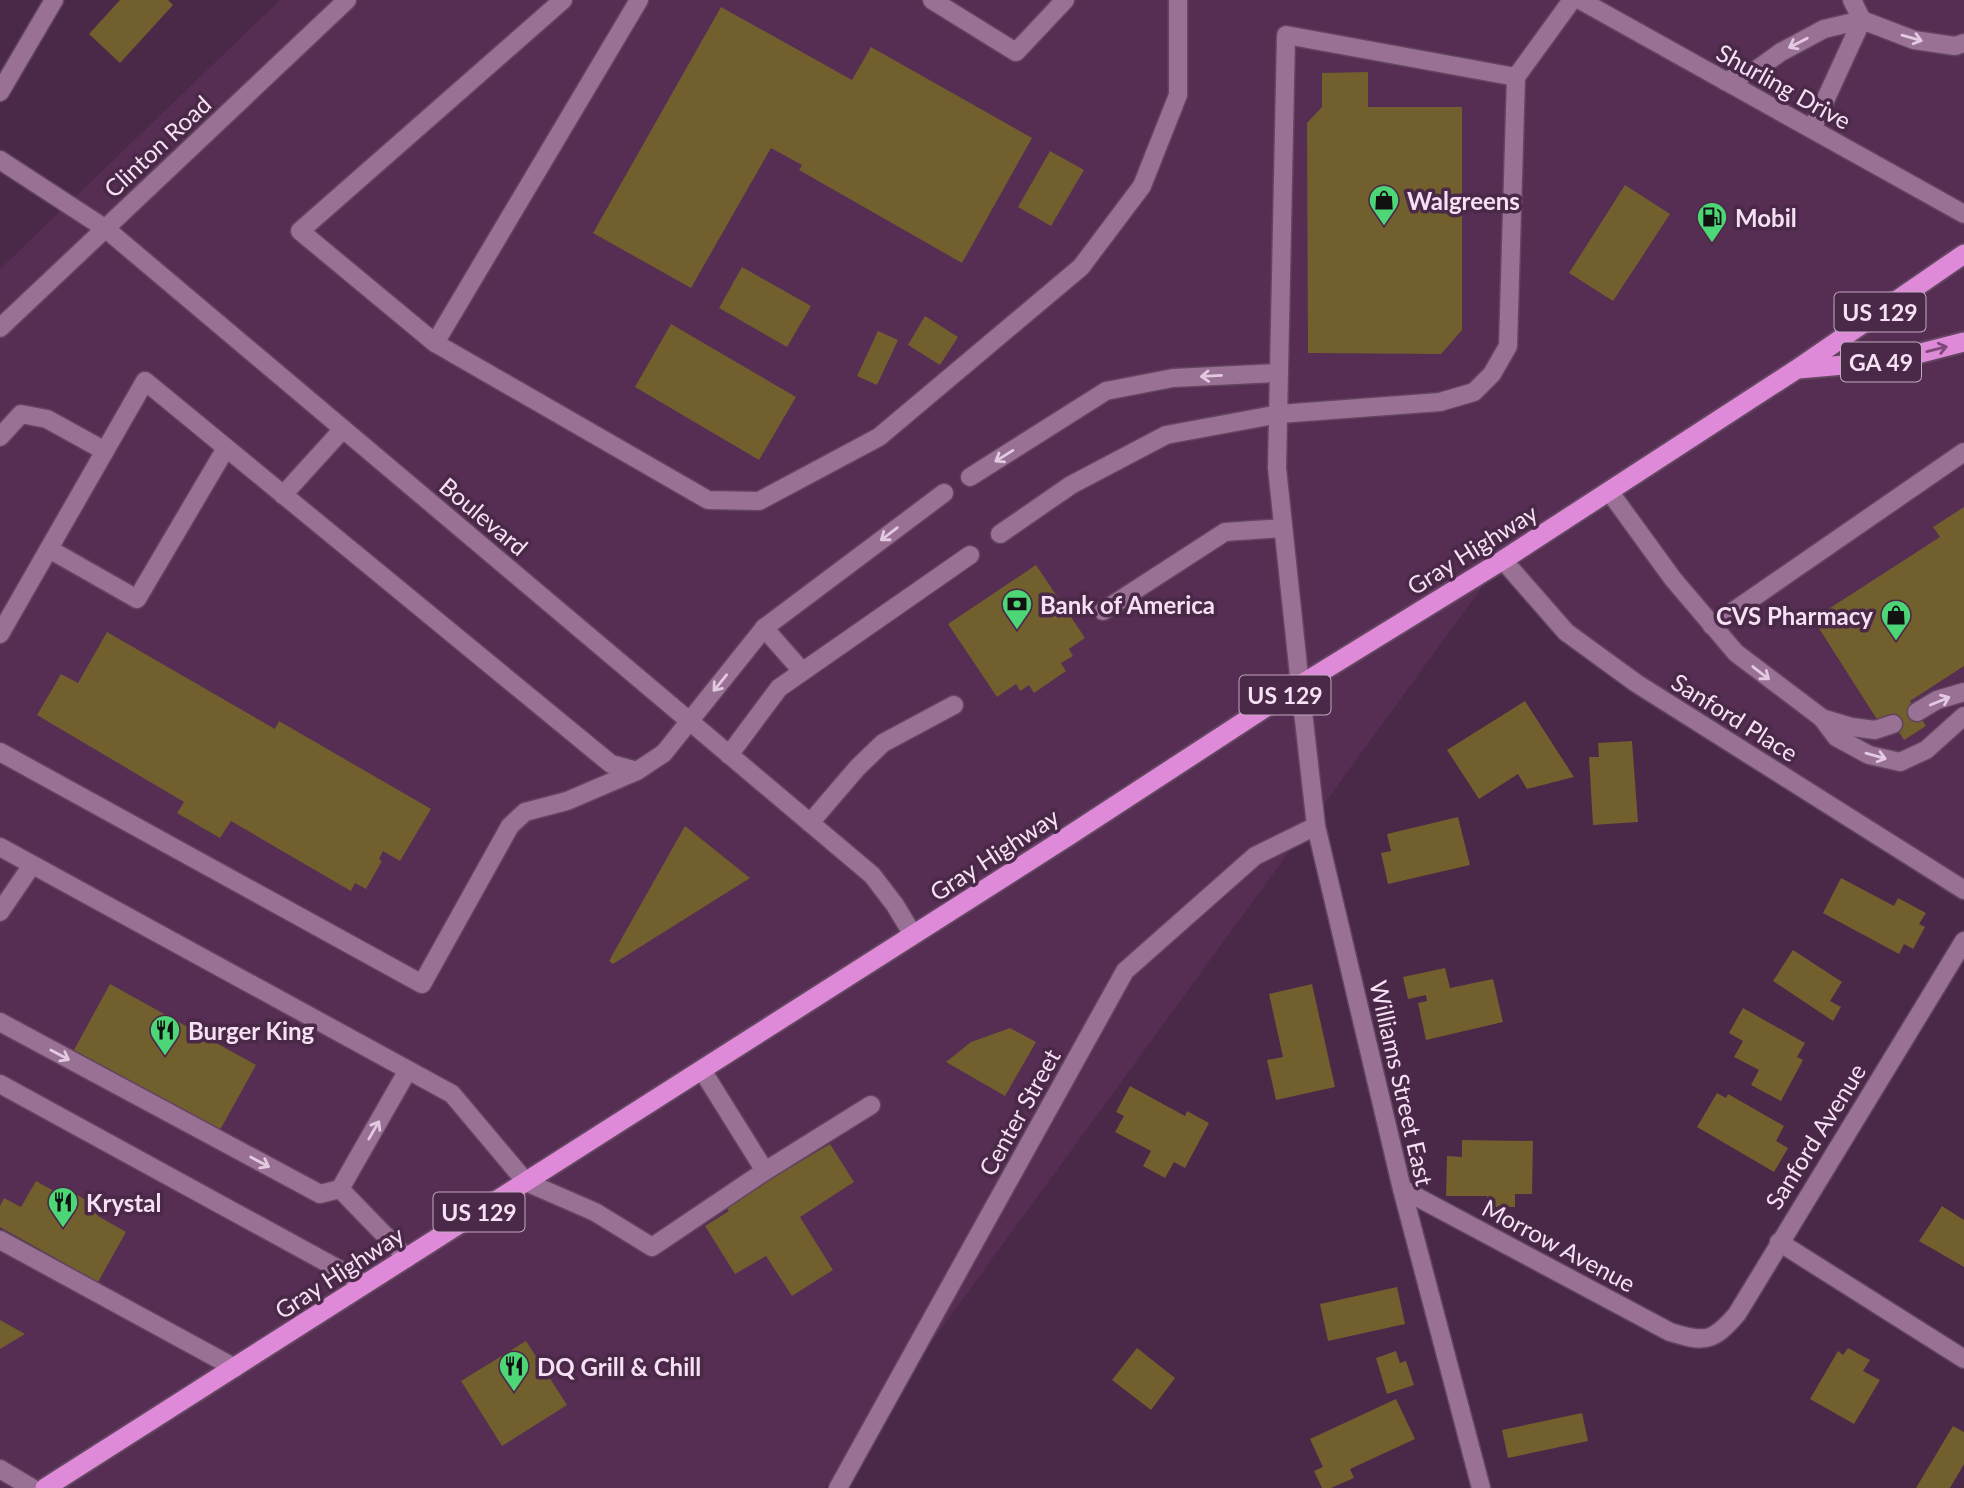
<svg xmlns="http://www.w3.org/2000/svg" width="1964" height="1488" font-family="Lato,sans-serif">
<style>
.built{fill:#562d53}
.building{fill:#715f2e}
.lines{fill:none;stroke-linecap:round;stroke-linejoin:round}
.service-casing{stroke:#634560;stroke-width:21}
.minor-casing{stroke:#634560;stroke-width:21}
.tertiary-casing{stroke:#634560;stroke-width:21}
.trunk-casing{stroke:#634560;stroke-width:23}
.service{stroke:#987194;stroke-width:18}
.minor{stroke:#987194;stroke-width:18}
.tertiary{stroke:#987194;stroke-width:18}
.trunk{stroke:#de8ad8;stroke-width:19}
.oneway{stroke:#e3cae0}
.oneway2{stroke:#7e4a7a}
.labels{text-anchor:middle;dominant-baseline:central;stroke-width:7;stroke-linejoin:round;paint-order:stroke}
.shield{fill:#4a2848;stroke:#c2a9c0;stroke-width:2}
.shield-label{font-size:23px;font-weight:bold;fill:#f6e0f3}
.street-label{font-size:24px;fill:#f6e0f3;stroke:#4a2848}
.poi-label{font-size:24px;font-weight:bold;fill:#f6e0f3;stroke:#4a2848;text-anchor:start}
</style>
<rect width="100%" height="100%" fill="#4a2848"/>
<!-- built -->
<polygon class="built" points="280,0 1964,0 1964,890 1566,632 1502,560 825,1488 0,1488 0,269"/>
<!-- building -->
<g class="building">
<polygon points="120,0 168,0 173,5 120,63 89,34"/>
<polygon points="721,7 852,80 871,47 1032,138 962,263 799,170 802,165 771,148 691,288 593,233"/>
<polygon points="1368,72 1368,107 1462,107 1462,330 1441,354 1308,353 1307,123 1322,107 1322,73"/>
<polygon points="1050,151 1084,170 1051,226 1018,207"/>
<polygon points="1625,185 1670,214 1613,301 1569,273"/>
<polygon points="742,267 811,306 787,347 719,308"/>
<polygon points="925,316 958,337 940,365 908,345"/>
<polygon points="671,324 796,397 759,460 635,387"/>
<polygon points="878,331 898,340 877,385 857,376"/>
<polygon points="1964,507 1964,666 1910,701 1926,726 1904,740 1888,715 1878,721 1813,619 1940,537 1933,527"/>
<polygon points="1036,565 1085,638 1069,649 1073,656 1061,663 1066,671 1034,693 1029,685 1020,691 1016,684 997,697 948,624"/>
<polygon points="107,632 275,729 279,721 431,809 400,861 383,851 379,859 382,861 366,889 355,883 351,891 231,821 220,838 177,813 184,802 37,715 61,674 78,683"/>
<polygon points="1525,701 1574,777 1527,789 1518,774 1479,799 1447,750"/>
<polygon points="1632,741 1638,822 1593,825 1589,757 1599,757 1598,743"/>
<polygon points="1458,817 1470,865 1388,884 1381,853 1391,851 1387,834"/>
<polygon points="685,826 750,878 613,964 609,961"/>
<polygon points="1841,878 1894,906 1898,898 1926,913 1919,924 1925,927 1913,949 1904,944 1899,954 1823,913"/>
<polygon points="1793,950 1842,982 1830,1001 1841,1007 1833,1021 1773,981"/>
<polygon points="1445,968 1450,988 1493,979 1503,1022 1426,1040 1418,1003 1427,1001 1426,995 1408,999 1403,977"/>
<polygon points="110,984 256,1065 220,1130 74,1050"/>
<polygon points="1312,984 1335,1087 1276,1100 1267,1060 1283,1057 1269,994"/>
<polygon points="1743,1008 1805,1043 1797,1057 1803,1060 1781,1101 1751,1085 1759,1070 1734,1057 1743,1041 1729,1033"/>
<polygon points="1010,1028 1036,1042 1005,1096 946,1062 971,1042"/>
<polygon points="1130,1086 1185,1116 1187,1111 1209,1123 1185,1168 1174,1162 1165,1178 1143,1166 1151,1151 1115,1132 1124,1116 1116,1112"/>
<polygon points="1717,1093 1726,1098 1728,1094 1784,1126 1776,1141 1788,1148 1774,1172 1697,1127"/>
<polygon points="1462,1140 1533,1141 1532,1194 1515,1194 1515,1207 1487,1207 1487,1196 1446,1196 1447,1156 1462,1157"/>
<polygon points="830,1144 854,1182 800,1217 833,1270 792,1296 766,1256 735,1274 705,1226 729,1211 725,1206"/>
<polygon points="36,1181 63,1196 67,1189 101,1209 98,1216 126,1232 98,1282 0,1227 0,1206 4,1198 21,1207"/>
<polygon points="1942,1206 1964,1220 1964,1267 1919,1241"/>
<polygon points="1397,1287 1405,1324 1328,1341 1320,1304"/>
<polygon points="0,1320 25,1334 0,1349"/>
<polygon points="526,1341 567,1405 502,1446 461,1381"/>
<polygon points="1137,1348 1175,1378 1151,1410 1112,1380"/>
<polygon points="1848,1348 1870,1360 1863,1371 1880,1380 1854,1424 1810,1399 1838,1351 1843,1355"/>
<polygon points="1396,1351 1400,1363 1406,1361 1414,1385 1387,1394 1376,1358"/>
<polygon points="1396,1399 1415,1439 1350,1469 1354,1478 1331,1488 1322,1488 1314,1471 1323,1467 1310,1439"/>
<polygon points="1582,1413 1588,1441 1508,1458 1502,1430"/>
<polygon points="1953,1426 1964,1432 1964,1464 1950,1488 1916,1488"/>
</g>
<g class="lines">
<!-- service casing -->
<g class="service-casing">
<g id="service">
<polyline points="639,0 435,343 708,500 759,501 879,437 1081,267 1142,186 1178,95 1178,0"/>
<polyline points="932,0 1016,52 1065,0"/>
<polyline points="1725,81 1756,70 1781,52 1824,29 1862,20 1914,40 1955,46 1964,43"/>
<polyline points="0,92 54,0"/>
<polyline points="1812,129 1862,20 1852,0"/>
<polyline points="435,343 300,231 563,0"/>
<polyline points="0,437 21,414 47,419 105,451"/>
<polyline points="970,477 1106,391 1173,378 1279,373"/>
<polyline points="1609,491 1673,579 1736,653 1822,718 1852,727 1875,730 1893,724"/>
<polyline points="283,495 343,429"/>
<polyline points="1000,534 1071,485 1166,435 1279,414 1440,402 1474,392 1492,374 1508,346 1516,77"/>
<polyline points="49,549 137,599 226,448"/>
<polyline points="1103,611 1225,532 1283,528"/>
<polyline points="1712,626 1964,452"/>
<polyline points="764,628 802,671"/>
<polyline points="0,634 145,381 611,764 637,771"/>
<polyline points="1300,685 1277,468 1286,35 1516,77 1572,0"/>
<polyline points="1917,712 1937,700 1964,692"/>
<polyline points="1822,718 1836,737 1869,755 1900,762 1926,750 1964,716"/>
<polyline points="0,752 422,984 510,826 525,812 567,801 637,771 664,753 764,628 944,493"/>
<polyline points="729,755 779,688 970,555"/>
<polyline points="810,823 858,767 883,743 954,705"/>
<polyline points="0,847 452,1094 526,1182 595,1212 652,1247 765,1171 702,1070"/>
<polyline points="0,912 32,865"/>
<polyline points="0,1022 320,1194 340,1189 408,1070"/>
<polyline points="0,1084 366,1284"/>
<polyline points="765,1171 871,1105"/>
<polyline points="340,1189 407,1258"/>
<polyline points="0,1240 235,1368"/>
<polyline points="0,1469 32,1488"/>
</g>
</g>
<!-- minor casing -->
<g class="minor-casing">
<g id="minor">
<polyline points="0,160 106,229 872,875 895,905 913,935"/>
<polyline points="1503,560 1566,632 1636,683 1964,890"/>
<polyline points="1300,685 1316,826 1402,1189 1481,1488"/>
<path d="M1402,1189L1670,1332C1705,1343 1713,1342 1737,1314L1964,941"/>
<polyline points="1779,1242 1964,1359"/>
<polyline points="838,1488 1125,971 1255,856 1316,826"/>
</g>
</g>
<!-- tertiary casing -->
<g class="tertiary-casing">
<g id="tertiary">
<polyline points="1580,0 1964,214"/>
<polyline points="0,328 347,0"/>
</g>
</g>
<!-- trunk casing -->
<g class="trunk-casing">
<g id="trunk">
<polyline points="1798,369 1890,361 1964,342"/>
<polyline points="45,1488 1070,835 1300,685 1503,560 1797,369 1964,254"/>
</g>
</g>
<!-- service -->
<use href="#service" class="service"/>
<!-- minor -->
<use href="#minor" class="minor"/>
<!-- tertiary -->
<use href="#tertiary" class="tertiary"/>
<!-- trunk -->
<use href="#trunk" class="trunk"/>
</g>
<!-- one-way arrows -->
<defs><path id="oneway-shaft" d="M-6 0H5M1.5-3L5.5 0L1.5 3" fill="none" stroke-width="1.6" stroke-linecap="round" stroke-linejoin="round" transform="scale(1.75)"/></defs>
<g class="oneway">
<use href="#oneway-shaft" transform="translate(1912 38) rotate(16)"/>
<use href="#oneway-shaft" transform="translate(1798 43) rotate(153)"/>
<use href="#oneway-shaft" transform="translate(1211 376) rotate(177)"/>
<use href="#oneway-shaft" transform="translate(1004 456) rotate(148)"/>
<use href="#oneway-shaft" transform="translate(889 534) rotate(143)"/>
<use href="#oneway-shaft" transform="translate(1761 673) rotate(38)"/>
<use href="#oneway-shaft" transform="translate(720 683) rotate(129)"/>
<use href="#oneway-shaft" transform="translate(1940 701) rotate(-22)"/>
<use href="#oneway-shaft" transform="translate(1876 756) rotate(16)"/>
<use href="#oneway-shaft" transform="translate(60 1055) rotate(28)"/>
<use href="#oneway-shaft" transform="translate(374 1130) rotate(-60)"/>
<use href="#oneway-shaft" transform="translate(260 1162) rotate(28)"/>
</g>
<use class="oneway2" href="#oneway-shaft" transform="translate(1937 349) rotate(-14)"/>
<!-- icons -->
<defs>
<g id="shop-pin" transform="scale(1.575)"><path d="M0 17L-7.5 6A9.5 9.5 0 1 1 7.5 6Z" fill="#4dd676" stroke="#4a2848"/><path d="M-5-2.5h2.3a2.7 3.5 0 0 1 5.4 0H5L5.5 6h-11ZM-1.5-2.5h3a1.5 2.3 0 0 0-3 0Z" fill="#111"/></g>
<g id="fuel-pin" transform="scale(1.575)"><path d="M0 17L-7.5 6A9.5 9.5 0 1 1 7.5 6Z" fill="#4dd676" stroke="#4a2848"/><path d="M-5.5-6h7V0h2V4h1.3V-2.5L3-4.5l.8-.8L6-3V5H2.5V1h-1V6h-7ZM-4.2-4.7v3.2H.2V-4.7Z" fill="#111"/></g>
<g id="bank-pin" transform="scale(1.575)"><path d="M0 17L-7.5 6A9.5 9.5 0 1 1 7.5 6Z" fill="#4dd676" stroke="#4a2848"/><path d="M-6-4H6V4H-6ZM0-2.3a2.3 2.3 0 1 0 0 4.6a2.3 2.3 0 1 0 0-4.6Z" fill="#111"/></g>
<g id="restaurant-pin" transform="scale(1.575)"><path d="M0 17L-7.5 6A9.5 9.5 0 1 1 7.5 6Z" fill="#4dd676" stroke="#4a2848"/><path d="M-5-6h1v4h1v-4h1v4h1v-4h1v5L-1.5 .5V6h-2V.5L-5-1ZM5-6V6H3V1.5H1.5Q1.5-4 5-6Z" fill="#111"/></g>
</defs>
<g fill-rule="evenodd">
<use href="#shop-pin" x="1384" y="200"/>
<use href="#fuel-pin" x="1712" y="217"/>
<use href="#bank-pin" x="1017" y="604"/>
<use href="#shop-pin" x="1896" y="615"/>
<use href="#restaurant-pin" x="165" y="1030"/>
<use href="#restaurant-pin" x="63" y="1202"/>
<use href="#restaurant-pin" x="514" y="1366"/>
</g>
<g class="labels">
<!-- shield labels -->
<g class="shield">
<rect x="1834.5" y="292.5" width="91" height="39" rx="5"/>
<rect x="1841" y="342.5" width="80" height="39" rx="5"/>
<rect x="1239.5" y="675.5" width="91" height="39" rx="5"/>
<rect x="433.5" y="1192.5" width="91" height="39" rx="5"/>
</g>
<g class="shield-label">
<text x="1880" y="312">US 129</text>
<text x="1881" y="362">GA 49</text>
<text x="1285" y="695">US 129</text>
<text x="479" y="1212">US 129</text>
</g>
<!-- street labels -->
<g class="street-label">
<text transform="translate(1784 86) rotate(29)">Shurling Drive</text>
<text transform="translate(157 146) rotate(-43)">Clinton Road</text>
<text transform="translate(484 516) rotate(40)">Boulevard</text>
<text transform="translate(1472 549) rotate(-32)">Gray Highway</text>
<text transform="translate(1735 717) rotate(32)">Sanford Place</text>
<text transform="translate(994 854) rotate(-33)">Gray Highway</text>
<text transform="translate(1402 1083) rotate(77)">Williams Street East</text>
<text transform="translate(1019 1112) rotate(-61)">Center Street</text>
<text transform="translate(1815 1136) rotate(-58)">Sanford Avenue</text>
<text transform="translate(1559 1245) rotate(28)">Morrow Avenue</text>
<text transform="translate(339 1272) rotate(-33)">Gray Highway</text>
</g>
<!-- poi labels -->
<g class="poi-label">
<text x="1407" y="200">Walgreens</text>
<text x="1735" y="217">Mobil</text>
<text x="1040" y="604">Bank of America</text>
<text x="1873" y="615" text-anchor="end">CVS Pharmacy</text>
<text x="188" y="1030">Burger King</text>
<text x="86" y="1202">Krystal</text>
<text x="537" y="1366">DQ Grill &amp; Chill</text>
</g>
</g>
</svg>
